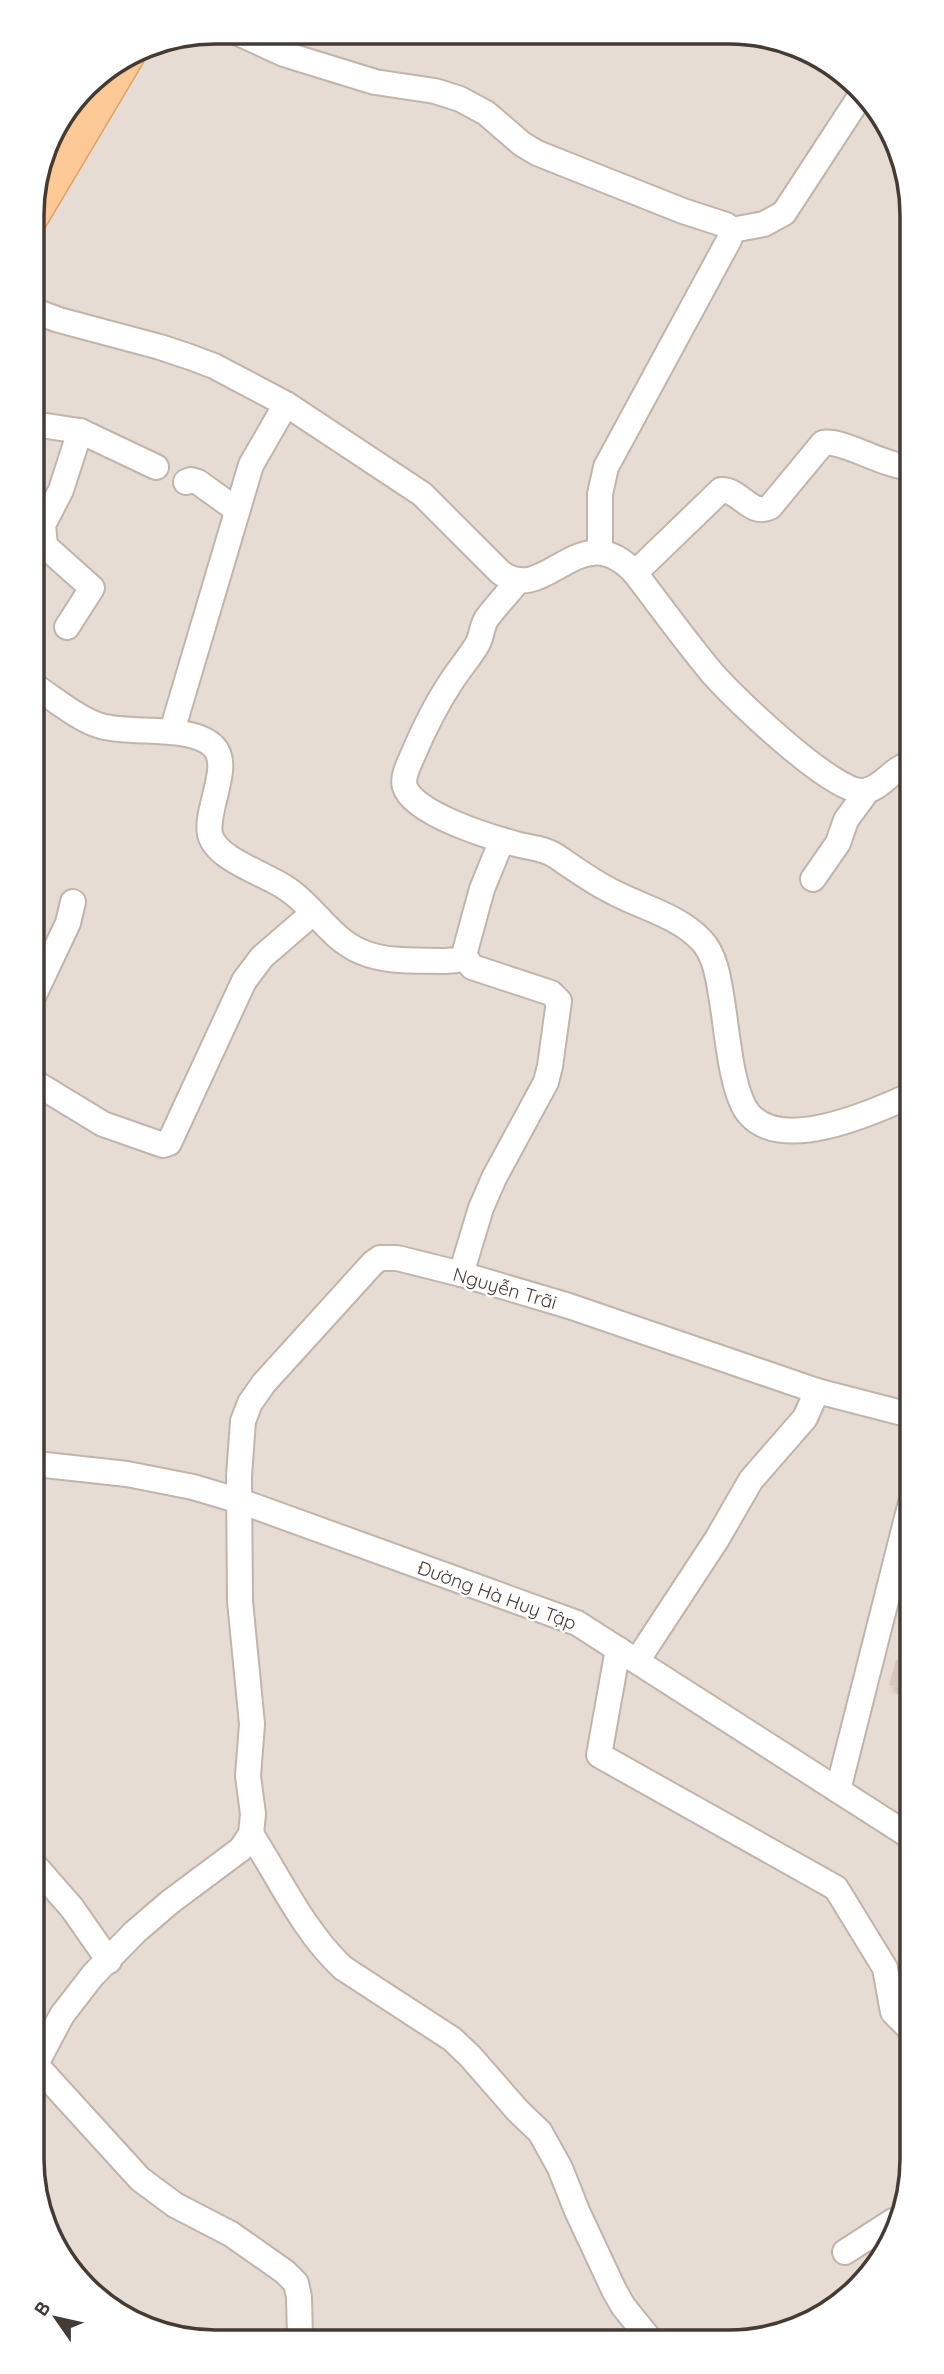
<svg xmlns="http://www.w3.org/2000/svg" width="944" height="2374" font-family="Quicksand,sans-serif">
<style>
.residential{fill:#e6dcd4}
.building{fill:#d7c8be;filter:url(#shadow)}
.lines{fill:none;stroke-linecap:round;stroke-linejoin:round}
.minor-casing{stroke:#c1b4ab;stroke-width:28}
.major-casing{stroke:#e1a165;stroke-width:33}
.minor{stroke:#fff;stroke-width:24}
.major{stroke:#fcc895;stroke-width:30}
.labels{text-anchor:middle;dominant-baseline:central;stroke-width:5;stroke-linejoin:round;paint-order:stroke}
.street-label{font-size:19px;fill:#453b35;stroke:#fff}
.rim{fill:none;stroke:#453b35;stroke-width:3.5}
</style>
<defs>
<filter id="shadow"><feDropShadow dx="6" dy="6" stdDeviation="3.5" flood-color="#0004"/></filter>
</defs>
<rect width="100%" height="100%" fill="#f2ece6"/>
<!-- residential -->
<polygon class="residential" points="215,32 764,35 850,77 906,168 912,2171 874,2271 831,2312 776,2336 180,2339 86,2289 38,2206 32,203 50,134 94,77 145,45"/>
<!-- building -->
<polygon class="building" points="896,1660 911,1663 911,1691 889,1685"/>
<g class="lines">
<!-- minor casing -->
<g class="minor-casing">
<g id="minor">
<polyline points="236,32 284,54 375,82 435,91 460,99 486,113 522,144 537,153 683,211 726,225 732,230 729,240 606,467 600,494 600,551"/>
<polyline points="732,230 764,224 784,213 861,95"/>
<path d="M32,310L59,320L160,347L190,357L214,366L286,404L422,494L500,572C546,608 579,513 635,573C661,607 686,642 713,674C734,698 834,794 863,791C881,790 891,769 908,765"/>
<polyline points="33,424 80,431 156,467"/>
<polyline points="186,482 191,480 198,482 237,510"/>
<path d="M635,573L721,490C740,489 750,517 770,507L823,443C841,439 882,465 907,467"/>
<path d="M518,581C508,593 497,605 487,618C482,625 482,635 478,643C471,656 459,669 451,682C435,706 423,731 412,757C408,766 402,778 405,787C414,814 490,837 516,844C530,848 544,848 556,856C575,869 594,883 615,893C644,908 679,916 702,941C716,956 719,982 722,1001C727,1029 731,1093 749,1114C782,1153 872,1113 909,1096"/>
<polyline points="67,627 92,588 45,546 43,525 61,490 80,431"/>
<path d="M33,685C52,697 79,720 101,726C131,735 193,724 214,747C232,766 205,810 210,834C215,859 266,874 286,888C314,906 330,939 362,952C387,963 419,960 446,961L457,960L464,955L482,889L502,840"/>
<polyline points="172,731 251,465 286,404"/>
<polyline points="813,879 838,843 846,820 868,790"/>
<polyline points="34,995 68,923 73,902"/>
<polyline points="34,1082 103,1124 163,1145 169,1143 244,981 262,957 313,913"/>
<polyline points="461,1274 481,1208 494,1178 546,1082 550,1066 559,1001 551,993 472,967 464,955"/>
<polyline points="36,1464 127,1474 193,1487 240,1501 577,1623 911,1837"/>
<polyline points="618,1649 599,1755 836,1888 885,1968 893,2012 912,2031"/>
<polyline points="637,1661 717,1539 751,1480 805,1418 817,1391"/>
<polyline points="838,1790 910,1506"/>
<path d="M251,1834C280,1879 304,1932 343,1968L452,2039L470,2056L518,2111L540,2132L560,2168L577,2211L614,2290L623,2306L648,2337"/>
<polyline points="37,1868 72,1908 109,1961"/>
<polyline points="37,2062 62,2015 93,1975 135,1932 170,1902 241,1849 251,1834 253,1814 248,1776 252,1724 240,1601 239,1476 243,1421 250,1403 264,1383 373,1263 380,1258 397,1258 461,1274 569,1306 817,1391 910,1415"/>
<polyline points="37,2066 140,2179 175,2205 231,2234 285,2272 296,2283 299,2297 300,2338"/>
<polyline points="845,2252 893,2221"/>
</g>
</g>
<!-- major casing -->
<g class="major-casing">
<polyline id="major" points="32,219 129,56"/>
</g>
<!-- minor -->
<use href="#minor" class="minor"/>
<!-- major -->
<use href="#major" class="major"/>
</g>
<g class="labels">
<!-- street labels -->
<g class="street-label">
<text transform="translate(505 1288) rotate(16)">Nguyễn Trãi</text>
<text transform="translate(497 1595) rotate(20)">Đường Hà Huy Tập</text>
</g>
</g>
<!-- crop -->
<path d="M0 0H944V2374H0ZM215 44H729A171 171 0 0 1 900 215V2159A171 171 0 0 1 729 2330H215A171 171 0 0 1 44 2159V215A171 171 0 0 1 215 44Z" fill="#fff" fill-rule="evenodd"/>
<path class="rim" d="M215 44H729A171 171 0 0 1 900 215V2159A171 171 0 0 1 729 2330H215A171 171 0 0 1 44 2159V215A171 171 0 0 1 215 44Z"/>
<!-- north arrow -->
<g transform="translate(56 2318) rotate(304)" stroke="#ffffff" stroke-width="5" paint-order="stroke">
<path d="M0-5L12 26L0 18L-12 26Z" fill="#453b35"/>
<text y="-10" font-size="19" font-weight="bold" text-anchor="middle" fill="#453b35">B</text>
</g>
</svg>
